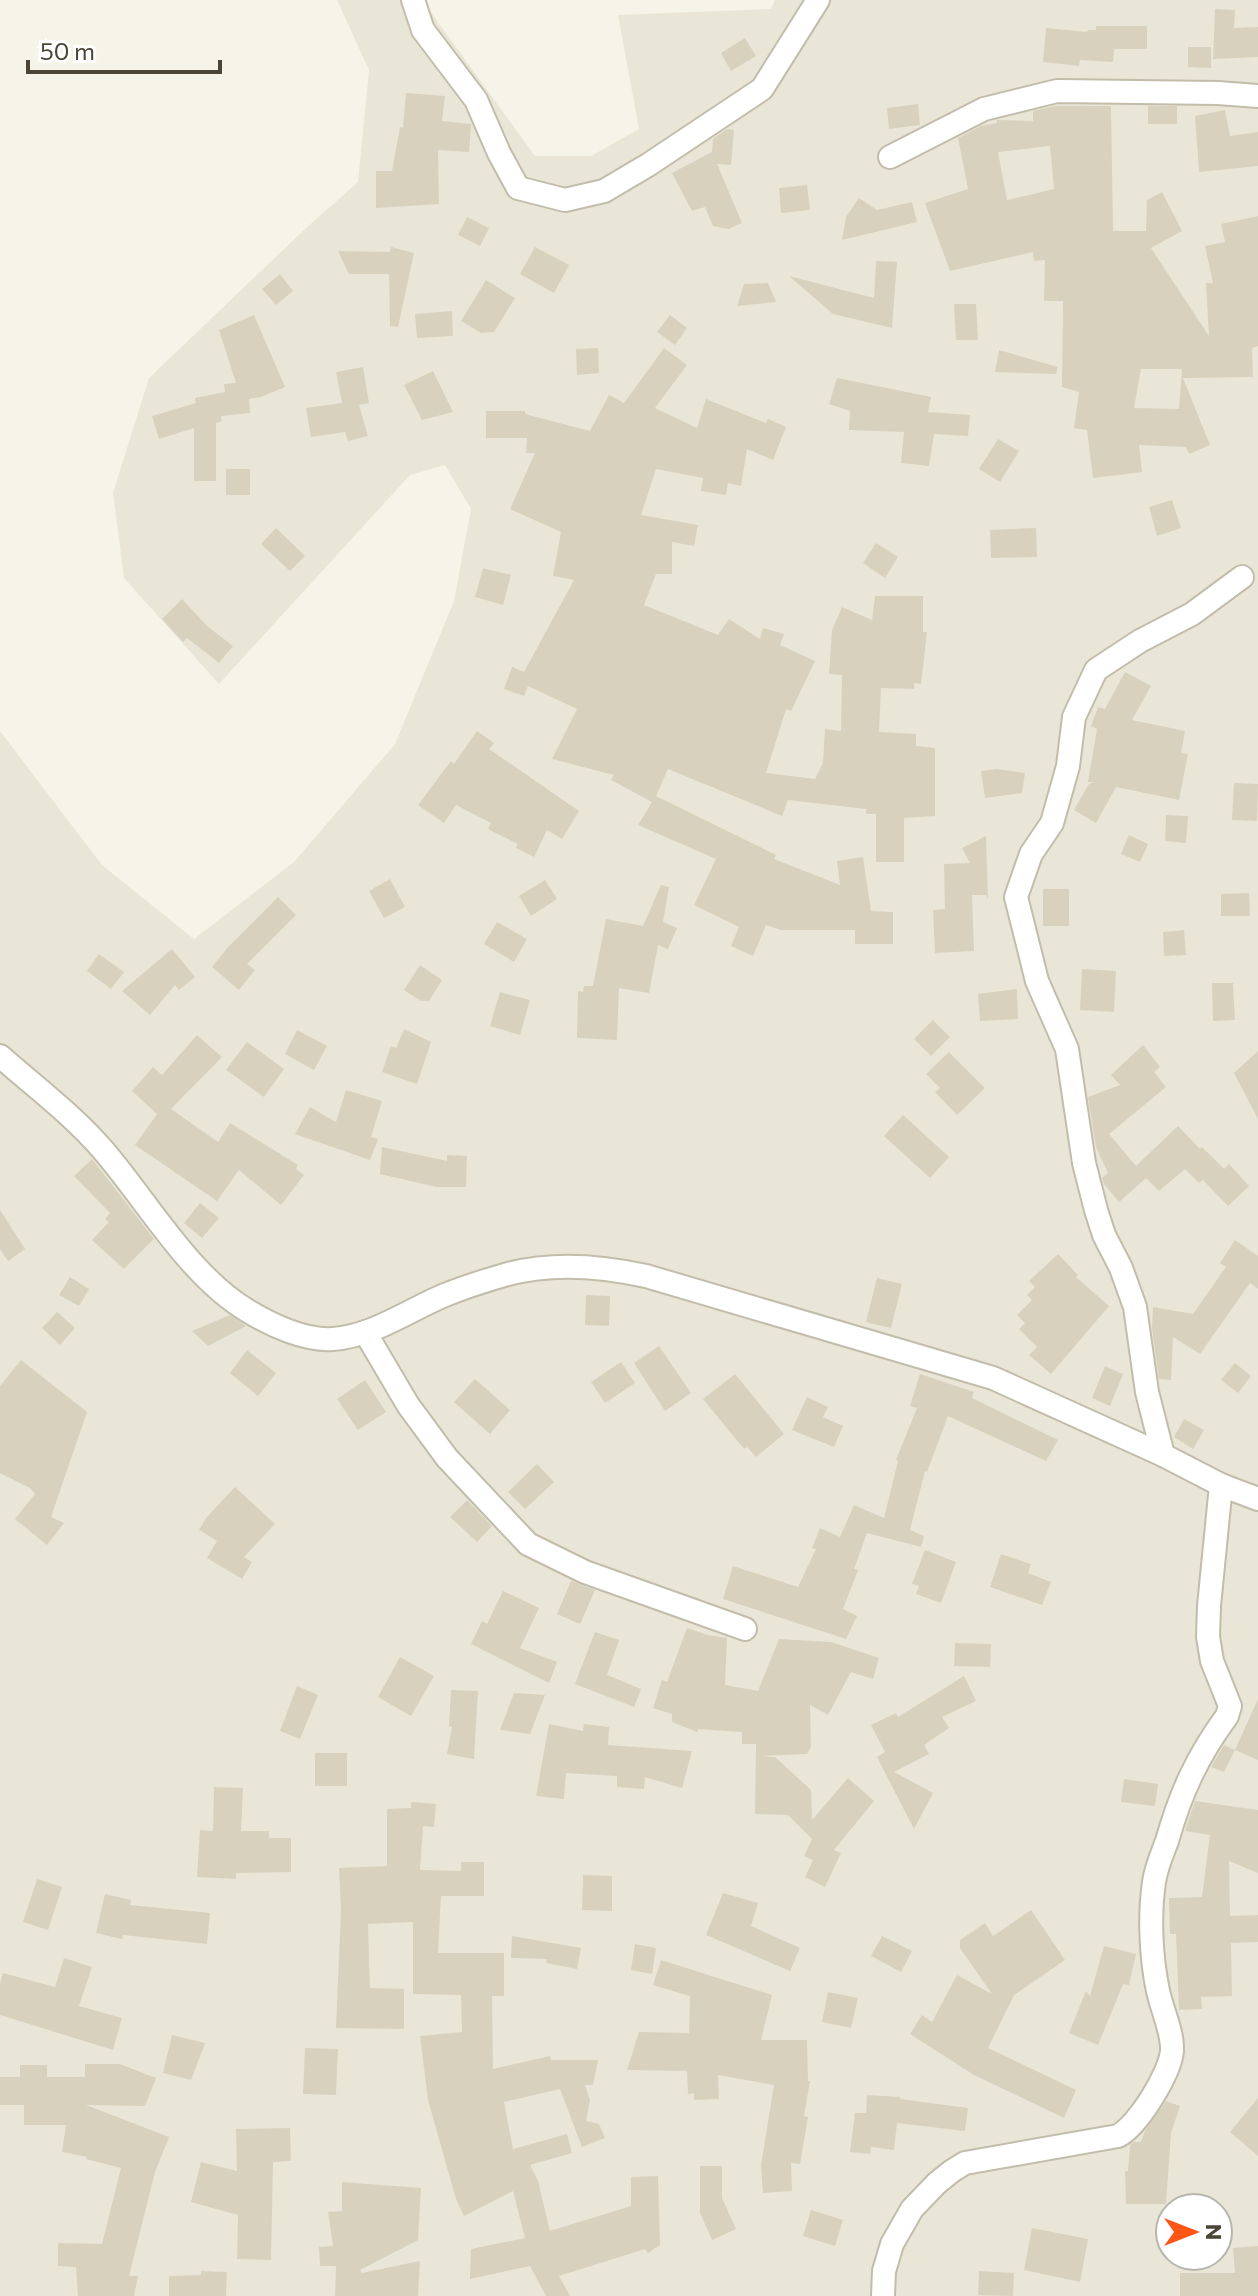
<svg xmlns="http://www.w3.org/2000/svg" width="1258" height="2296" font-family="Commissioner,sans-serif">
<style>
.residential{fill:#eae6d7;fill-rule:evenodd}
.building{fill:#d8d1bd;fill-rule:evenodd}
.lines{fill:none;stroke-linecap:round;stroke-linejoin:round}
.street-casing{stroke:#c2bdaa;stroke-width:26}
.street{stroke:#fff;stroke-width:22}
</style>
<rect width="100%" height="100%" fill="#f6f3e9"/>
<!-- residential -->
<path class="residential" d="M337,0H422L535,156H591L639,129L618,15L771,9L775,0H1258V2296H0V731L102,865L194,939L294,862L395,744L454,601L471,509L445,465L410,475L219,684L124,578L113,493L149,378L305,229L358,182L369,70ZM1170,2208H1218V2256H1170Z"/>
<!-- building -->
<g class="building">
<polygon points="1215,9 1235,10 1234,28 1258,27 1258,57 1213,59"/>
<polygon points="1096,26 1147,26 1147,49 1114,49 1113,62 1080,60 1079,66 1043,62 1046,28 1087,32 1088,30 1096,30"/>
<polygon points="745,38 756,56 731,71 721,53"/>
<polygon points="1188,47 1211,47 1211,68 1188,67"/>
<polygon points="406,93 445,96 442,121 471,124 469,152 438,150 439,204 376,208 376,171 392,171 400,127 403,128"/>
<polygon points="918,104 920,125 889,129 887,108"/>
<path d="M1055,106H1111L1113,231H1146L1147,200L1162,192L1182,231L1151,248L1209,336L1206,283H1213L1205,246L1225,242L1221,224L1258,216V346L1252,348L1253,377L1183,378L1210,445L1189,454L1186,447L1139,445L1142,472L1093,478L1087,430L1074,428L1079,392L1062,387L1063,301H1044L1045,260L1034,261L1033,252L950,271L925,203L968,189L958,138L981,126L997,123V120L1033,121V111ZM1050,146L1054,189L1007,200L998,152ZM1141,369H1182L1179,409L1134,408Z"/>
<rect x="1148" y="106" width="29" height="18"/>
<polygon points="1225,110 1230,136 1258,132 1258,166 1199,172 1195,116"/>
<polygon points="727,129 734,130 731,165 717,164 742,223 728,229 713,226 705,207 692,211 672,173 712,152 713,139"/>
<polygon points="807,185 810,210 781,213 779,188"/>
<polygon points="859,198 877,210 912,202 917,222 842,240 846,217"/>
<polygon points="467,217 489,228 480,246 458,235"/>
<polygon points="391,247 414,253 398,327 390,326 389,274 349,274 338,251 390,252"/>
<polygon points="535,247 569,265 554,293 520,274"/>
<polygon points="876,261 897,262 892,328 833,314 789,276 874,298"/>
<polygon points="280,274 293,291 276,305 262,289"/>
<polygon points="486,280 515,298 494,332 481,333 461,321"/>
<polygon points="768,283 776,302 737,306 744,284"/>
<polygon points="954,304 976,304 978,340 956,340"/>
<polygon points="452,311 453,336 417,338 415,314"/>
<polygon points="254,315 285,387 261,397 249,399 250,413 221,416 222,421 216,423 216,481 194,481 194,428 159,439 152,416 196,403 195,398 225,392 224,384 236,383 219,330"/>
<polygon points="670,315 687,328 675,345 657,332"/>
<polygon points="598,348 599,373 577,375 576,349"/>
<polygon points="664,348 687,365 655,408 697,428 706,399 766,423 768,419 786,427 773,460 747,449 741,486 728,483 726,495 701,491 703,478 656,469 641,515 698,525 694,546 672,542 672,574 656,574 644,605 718,635 729,619 760,639 763,628 784,634 780,645 815,661 791,711 786,709 766,773 815,779 823,763 825,729 841,731 842,675 829,674 832,630 842,607 872,620 875,596 923,596 923,632 927,632 921,684 914,683 914,689 881,688 879,732 916,734 916,746 935,748 935,816 904,818 904,862 876,862 876,814 866,814 866,809 788,800 782,816 668,769 656,796 776,855 774,859 840,885 837,861 863,857 871,911 893,912 893,944 855,944 855,930 781,930 766,925 753,956 731,946 739,927 694,905 716,859 638,825 652,802 611,780 614,775 552,759 577,709 528,686 524,696 504,689 512,667 524,672 574,580 553,576 561,532 510,509 535,453 526,453 527,438 486,438 486,411 525,411 525,414 590,431 609,395 624,403"/>
<polygon points="999,350 1058,367 1056,374 995,372"/>
<polygon points="363,367 369,403 359,405 368,436 348,441 345,432 311,437 306,408 342,403 336,372"/>
<polygon points="433,371 453,412 422,420 404,385"/>
<polygon points="837,378 931,397 928,412 970,415 968,436 934,434 929,466 901,463 904,432 849,430 850,411 829,404"/>
<polygon points="998,439 1019,451 1000,482 979,469"/>
<rect x="226" y="469" width="24" height="26"/>
<polygon points="1172,500 1181,528 1157,536 1149,507"/>
<polygon points="276,528 305,556 290,571 261,544"/>
<polygon points="1036,528 1037,557 991,558 990,530"/>
<polygon points="876,543 898,557 885,578 863,563"/>
<polygon points="483,568 511,575 503,605 475,597"/>
<polygon points="182,599 207,626 233,646 219,663 187,638 183,642 162,619"/>
<polygon points="1125,672 1151,686 1132,720 1185,731 1181,753 1188,754 1179,800 1116,787 1096,823 1074,810 1089,784 1094,782 1088,782 1097,729 1091,726 1098,707 1105,709"/>
<polygon points="477,731 494,743 489,749 579,811 562,839 547,830 534,857 516,848 518,844 488,829 491,823 456,805 444,823 418,805 451,761 454,764"/>
<polygon points="997,769 1025,773 1022,793 985,798 981,771"/>
<polygon points="1234,783 1258,784 1257,821 1232,820"/>
<polygon points="1166,815 1188,816 1186,843 1165,841"/>
<polygon points="1129,835 1148,844 1140,862 1121,854"/>
<polygon points="986,836 988,899 986,895 972,895 974,951 935,953 933,910 945,909 944,864 970,863 962,848"/>
<polygon points="390,879 405,907 384,918 369,891"/>
<polygon points="545,880 557,899 531,916 519,896"/>
<polygon points="661,885 669,887 663,922 677,928 668,949 658,945 649,993 619,988 617,1040 577,1038 578,991 583,992 584,986 593,986 606,919 643,926"/>
<rect x="1043" y="889" width="26" height="37"/>
<polygon points="1249,893 1250,916 1221,916 1221,894"/>
<polygon points="278,897 296,915 247,964 255,970 239,990 212,967 228,947"/>
<polygon points="497,922 527,939 514,962 484,944"/>
<polygon points="1184,930 1186,955 1164,956 1163,932"/>
<polygon points="172,949 195,977 179,990 175,985 150,1015 122,991"/>
<polygon points="99,954 124,972 111,989 87,971"/>
<polygon points="420,965 442,980 429,1001 421,1001 404,990"/>
<polygon points="1082,969 1116,971 1114,1012 1080,1010"/>
<polygon points="1212,983 1233,983 1235,1020 1213,1021"/>
<polygon points="1017,989 1018,1019 980,1021 978,994"/>
<polygon points="500,992 530,1000 520,1035 490,1026"/>
<polygon points="933,1020 950,1037 931,1056 914,1039"/>
<polygon points="404,1029 431,1042 417,1084 382,1072 391,1046 396,1048"/>
<polygon points="297,1030 327,1046 314,1070 285,1054"/>
<polygon points="197,1035 222,1057 171,1109 218,1142 230,1123 298,1165 296,1169 304,1175 281,1205 239,1170 217,1201 135,1145 157,1114 132,1091 153,1067 162,1075"/>
<polygon points="247,1042 284,1069 264,1097 226,1070"/>
<polygon points="1143,1045 1160,1067 1154,1072 1166,1087 1109,1134 1136,1166 1178,1126 1200,1149 1202,1147 1224,1169 1229,1164 1249,1186 1228,1206 1203,1180 1199,1183 1185,1169 1159,1191 1146,1178 1119,1202 1104,1184 1102,1178 1108,1173 1096,1147 1088,1097 1120,1085 1111,1075"/>
<polygon points="1258,1051 1258,1119 1234,1073"/>
<polygon points="949,1052 985,1088 957,1115 935,1092 940,1088 926,1074"/>
<polygon points="346,1090 382,1101 371,1137 378,1139 370,1160 295,1134 310,1107 336,1122"/>
<polygon points="903,1115 949,1157 930,1178 884,1136"/>
<polygon points="382,1147 447,1161 447,1155 467,1156 466,1187 436,1187 380,1174"/>
<polygon points="92,1159 154,1239 124,1269 92,1240 109,1222 105,1219 110,1213 74,1176"/>
<polygon points="200,1203 219,1218 202,1238 184,1223"/>
<polygon points="0,1210 25,1249 8,1261 0,1249"/>
<polygon points="1235,1240 1258,1256 1258,1289 1250,1283 1200,1354 1173,1337 1171,1380 1159,1379 1152,1328 1153,1307 1193,1314 1226,1267 1220,1263"/>
<polygon points="1058,1254 1078,1275 1076,1277 1109,1306 1051,1374 1029,1355 1037,1347 1019,1329 1025,1323 1017,1315 1032,1300 1027,1295 1035,1287 1029,1281"/>
<polygon points="70,1277 89,1289 79,1306 59,1295"/>
<polygon points="877,1278 902,1284 891,1328 866,1322"/>
<polygon points="586,1295 610,1296 609,1326 585,1325"/>
<polygon points="57,1312 75,1328 60,1345 42,1328"/>
<polygon points="230,1315 246,1326 208,1346 192,1331"/>
<polygon points="659,1346 691,1393 665,1411 634,1363"/>
<polygon points="247,1350 276,1373 258,1396 230,1373"/>
<polygon points="21,1360 87,1412 51,1517 64,1523 47,1545 15,1519 35,1494 30,1488 0,1473 0,1386"/>
<polygon points="621,1362 635,1383 605,1403 591,1382"/>
<polygon points="1235,1363 1251,1376 1238,1393 1221,1380"/>
<polygon points="1105,1366 1123,1374 1110,1406 1092,1398"/>
<polygon points="735,1374 784,1434 756,1457 747,1447 744,1449 703,1399"/>
<polygon points="920,1374 974,1392 972,1398 1058,1440 1046,1461 948,1416 927,1472 925,1471 910,1530 924,1536 921,1547 867,1533 854,1569 858,1570 843,1609 857,1616 846,1639 723,1599 733,1566 798,1587 816,1549 812,1548 820,1528 840,1537 854,1505 884,1518 898,1461 896,1460 917,1408 910,1406"/>
<polygon points="475,1379 510,1410 490,1434 454,1402"/>
<polygon points="365,1380 386,1412 358,1430 337,1399"/>
<polygon points="807,1397 828,1407 823,1417 843,1426 834,1447 792,1430"/>
<polygon points="1184,1419 1204,1430 1193,1449 1174,1437"/>
<polygon points="537,1464 554,1482 525,1509 508,1492"/>
<polygon points="235,1487 275,1524 244,1557 252,1562 242,1579 207,1558 217,1541 199,1530 206,1518"/>
<polygon points="467,1500 492,1526 477,1542 450,1517"/>
<polygon points="925,1550 956,1562 941,1603 916,1594 919,1586 912,1584"/>
<polygon points="1001,1554 1031,1564 1028,1573 1051,1582 1042,1605 990,1587"/>
<polygon points="571,1581 595,1590 580,1624 557,1614"/>
<polygon points="503,1591 539,1608 520,1648 557,1662 549,1683 471,1644 482,1621 487,1624"/>
<polygon points="687,1628 708,1635 727,1638 725,1685 758,1691 779,1639 831,1642 879,1658 873,1679 851,1672 828,1715 810,1705 811,1747 807,1754 760,1756 775,1757 811,1790 812,1820 848,1778 874,1801 834,1850 841,1853 825,1887 805,1877 813,1860 804,1856 812,1839 788,1815 755,1814 756,1744 742,1744 742,1732 698,1729 697,1732 672,1722 672,1714 653,1708 662,1680 667,1682"/>
<polygon points="595,1632 619,1640 607,1675 641,1689 634,1707 575,1684"/>
<polygon points="955,1643 991,1644 990,1667 954,1666"/>
<polygon points="400,1657 434,1676 411,1716 378,1697"/>
<polygon points="964,1676 976,1701 942,1717 949,1728 924,1745 929,1754 894,1772 933,1793 914,1829 877,1757 885,1752 871,1725 896,1713 898,1717"/>
<polygon points="297,1686 318,1695 300,1739 280,1731"/>
<polygon points="451,1690 478,1691 474,1759 447,1754 452,1727 449,1726"/>
<polygon points="514,1693 545,1695 530,1734 500,1730"/>
<polygon points="1258,1699 1258,1760 1235,1750"/>
<polygon points="549,1724 583,1731 584,1724 609,1727 608,1745 692,1751 682,1788 645,1777 644,1789 617,1787 617,1776 566,1773 564,1799 536,1796"/>
<polygon points="1224,1745 1235,1750 1224,1772 1211,1767"/>
<rect x="315" y="1753" width="32" height="33"/>
<polygon points="1124,1779 1158,1784 1155,1806 1121,1802"/>
<polygon points="214,1787 243,1788 241,1831 269,1831 269,1838 291,1838 291,1872 236,1873 236,1879 197,1877 200,1830 213,1831"/>
<polygon points="1195,1801 1258,1810 1258,1873 1229,1861 1230,1916 1258,1915 1258,1942 1231,1943 1232,1996 1201,1997 1202,2009 1179,2010 1176,1934 1170,1934 1169,1898 1202,1897 1210,1835 1185,1831"/>
<polygon points="411,1802 436,1804 434,1827 423,1826 420,1870 461,1871 461,1862 484,1862 484,1896 441,1896 438,1953 504,1953 504,1996 492,1996 493,2069 550,2056 551,2060 598,2060 593,2085 585,2085 590,2100 586,2121 599,2124 605,2138 582,2147 560,2089 504,2102 513,2149 567,2134 572,2153 530,2165 538,2181 550,2231 631,2206 631,2177 658,2176 660,2245 648,2253 645,2249 559,2276 570,2296 546,2296 530,2266 470,2279 471,2249 525,2238 513,2191 464,2216 456,2199 428,2100 420,2036 462,2032 461,1995 413,1994 413,1922 368,1924 370,1988 404,1989 404,2029 336,2028 341,1910 339,1868 387,1866 387,1809 411,1808"/>
<polygon points="583,1875 612,1876 612,1911 582,1910"/>
<polygon points="37,1879 62,1887 48,1930 23,1922"/>
<polygon points="723,1893 758,1903 751,1926 800,1948 790,1971 706,1935"/>
<polygon points="105,1894 131,1900 130,1905 210,1913 207,1944 123,1935 122,1939 96,1933"/>
<polygon points="1031,1910 1065,1960 1014,1995 988,2048 1076,2090 1064,2118 974,2075 910,2034 922,2015 932,2022 957,1975 992,1994 960,1948 960,1940 985,1923 993,1936"/>
<polygon points="512,1936 581,1948 577,1969 546,1963 547,1959 511,1958"/>
<polygon points="882,1936 912,1951 901,1972 871,1956"/>
<polygon points="635,1944 656,1948 652,1974 631,1970"/>
<polygon points="1104,1946 1136,1954 1129,1985 1123,1984 1098,2045 1069,2033 1086,1991 1090,1996"/>
<polygon points="64,1958 92,1967 79,2006 122,2018 113,2050 0,2015 0,1984 3,1973 55,1987"/>
<polygon points="661,1960 772,1995 761,2040 807,2040 808,2081 810,2081 804,2116 808,2117 800,2164 791,2163 792,2191 763,2193 761,2165 774,2085 718,2075 719,2099 694,2100 694,2093 688,2094 687,2071 627,2070 639,2032 689,2033 690,1996 653,1985"/>
<polygon points="828,1992 858,1998 851,2028 822,2022"/>
<polygon points="172,2035 205,2043 191,2080 163,2073"/>
<polygon points="305,2048 338,2049 336,2095 303,2094"/>
<polygon points="85,2064 120,2064 156,2078 145,2106 86,2105 169,2137 155,2172 129,2276 138,2276 134,2296 78,2296 76,2267 58,2266 58,2243 102,2244 121,2168 86,2159 87,2157 62,2152 66,2125 24,2125 24,2105 0,2105 0,2077 20,2077 20,2065 47,2065 47,2077 85,2077"/>
<polygon points="867,2095 900,2097 900,2099 968,2108 965,2131 897,2123 894,2150 871,2147 870,2154 850,2152 855,2113 866,2113"/>
<polygon points="1258,2098 1258,2156 1230,2132"/>
<polygon points="1166,2101 1180,2106 1171,2133 1166,2204 1126,2204 1125,2171 1128,2171 1130,2145 1134,2142 1141,2142 1145,2131"/>
<polygon points="290,2128 291,2161 273,2162 271,2260 237,2259 238,2215 191,2202 201,2162 237,2171 236,2129"/>
<polygon points="700,2166 722,2166 722,2198 736,2229 712,2240 700,2213"/>
<polygon points="342,2182 421,2188 418,2240 360,2270 362,2273 420,2261 418,2296 335,2296 336,2266 320,2266 319,2247 333,2246 328,2212 342,2211"/>
<polygon points="811,2210 843,2220 835,2246 803,2236"/>
<polygon points="1032,2228 1088,2239 1080,2282 1024,2270"/>
<polygon points="1258,2246 1258,2296 1180,2296 1180,2273 1235,2273 1233,2248"/>
<polygon points="201,2271 227,2272 226,2296 169,2296 169,2276 201,2275"/>
<polygon points="979,2271 1014,2273 1013,2296 978,2295"/>
</g>
<g class="lines">
<!-- street casing -->
<g class="street-casing">
<g id="street">
<polyline points="413,0 423,30 476,100 499,153 518,188 565,200 604,191 648,165 762,89 818,0"/>
<polyline points="890,157 984,109 1057,91 1218,93 1258,96"/>
<path d="M0,1056C34,1086 73,1115 103,1150C147,1201 189,1276 248,1311C271,1325 305,1341 333,1339C373,1336 409,1310 445,1295C465,1287 487,1280 508,1274C553,1262 601,1266 646,1276L993,1378L1163,1455L1221,1485L1258,1499"/>
<polyline points="365,1332 408,1405 447,1458 528,1544 585,1572 745,1629"/>
<polyline points="1163,1455 1147,1392 1135,1307 1121,1268 1104,1235 1096,1210 1084,1163 1067,1049 1037,981 1016,897 1031,854 1052,823 1068,766 1074,717 1096,670 1140,641 1192,614 1242,577"/>
<path d="M883,2296L884,2271L892,2244L912,2209L937,2183L952,2171L965,2163L1118,2136C1138,2126 1170,2073 1172,2051C1173,2032 1162,2010 1158,1991C1151,1958 1149,1916 1154,1882C1156,1868 1162,1854 1167,1841C1181,1792 1197,1757 1227,1716L1230,1706L1212,1661L1208,1637L1209,1606L1221,1485"/>
</g>
</g>
<!-- street -->
<use href="#street" class="street"/>
</g>
<!-- north arrow -->
<g transform="translate(1194 2232) rotate(90)"><circle r="38" fill="#ffffff" stroke="#b7b5af" stroke-width="2"/>
<path d="M0-6L14 30L0 20L-14 30Z" fill="#ff5517"/>
<text y="-12" font-size="22" font-weight="bold" text-anchor="middle" fill="#4a4536">N</text>
</g>
<!-- scale -->
<path d="M28 60v12h192v-12" fill="none" stroke="#4a4536" stroke-width="4"/>
<text x="40" y="60" font-size="24" fill="#4a4536" stroke="#ffffff" stroke-width="6" paint-order="stroke">50 m</text>
</svg>
